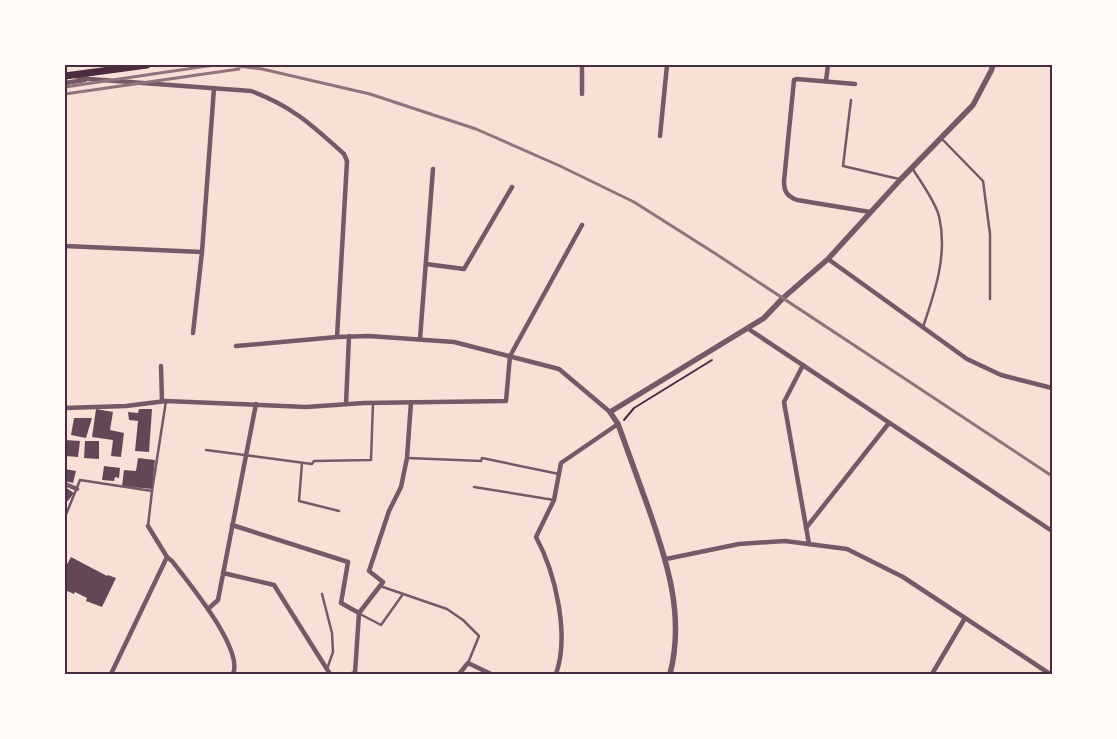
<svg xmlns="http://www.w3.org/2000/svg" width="1117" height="739" font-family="Lato,sans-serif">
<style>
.building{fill:#644757}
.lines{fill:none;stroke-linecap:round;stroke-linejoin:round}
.path{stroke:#4a2c40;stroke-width:2}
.service{stroke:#755966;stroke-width:2.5}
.minor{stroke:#755966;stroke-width:4.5}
.tertiary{stroke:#755966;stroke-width:5.5}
.primary{stroke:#4a2c40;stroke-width:7}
.rail{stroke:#8f747c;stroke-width:3}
.neatline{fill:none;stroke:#4a2c40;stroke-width:2}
</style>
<rect width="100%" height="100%" fill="#f7e1d7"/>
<!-- building -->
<g class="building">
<polygon points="96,409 113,412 110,430 124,433 121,457 111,456 113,440 92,437"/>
<polygon points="139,409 152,409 149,452 135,451 138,421 129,420 128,412 138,413"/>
<polygon points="74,418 92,418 86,438 71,435"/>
<polygon points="65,440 80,441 78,457 65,456"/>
<polygon points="85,441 99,441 99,459 84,458"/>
<polygon points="138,458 155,460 152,489 122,486 124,470 136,471"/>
<polygon points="104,466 120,468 119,478 115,477 114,481 102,480"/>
<polygon points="65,469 76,471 73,483 65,481"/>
<polygon points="65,487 74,493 68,501 65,500"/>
<polygon points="71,557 107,576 108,575 116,578 102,607 86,601 87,598 75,592 74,594 65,590 65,568"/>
</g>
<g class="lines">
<!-- path -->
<polyline class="path" points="624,420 634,408 712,360"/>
<!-- service -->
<g class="service">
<polyline points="851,100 843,166 899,179"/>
<polyline points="942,139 983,181 990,234 990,299"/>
<path d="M912,168C921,182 935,201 939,216C948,254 935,292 923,327"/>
<polyline points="206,450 312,464 314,461 371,460 373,403"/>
<polyline points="408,458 481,461 482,458 559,474"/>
<polyline points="302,463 299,501 339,511"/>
<polyline points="474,487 554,500"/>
<polyline points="152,491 166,401"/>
<polyline points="65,517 80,480 152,491 148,526"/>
<polyline points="380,586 447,609 463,620 479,636 468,663"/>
<polyline points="322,594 332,633 333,652 327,669"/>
<polyline points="360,614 381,625 403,594"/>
</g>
<!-- minor -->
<g class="minor">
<polyline points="582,65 582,94"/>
<path d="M75,76L89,79L251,91C292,106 313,126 344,154L347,161L337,337"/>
<polyline points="826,81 828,65"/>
<polyline points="65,83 85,80"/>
<path d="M855,84L797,79L794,80L784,181C784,192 787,196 797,200L870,212"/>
<polyline points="660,136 667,65"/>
<polyline points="65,246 202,252"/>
<polyline points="828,259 967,359 1001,375 1052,388"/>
<polyline points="426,264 464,269 512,187"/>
<polyline points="747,328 1052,531"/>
<polyline points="193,333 202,252 214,88"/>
<polyline points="420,339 433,169"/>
<polyline points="236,346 337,337 369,336 454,342 559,369 610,412"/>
<polyline points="803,365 784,402 809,544"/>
<polyline points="161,366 162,401"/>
<polyline points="346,404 349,336"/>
<polyline points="65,408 126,406 166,401 306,407 364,403 506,401 510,356 582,225"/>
<polyline points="65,484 77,489"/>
<polyline points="232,525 348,562 341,603 359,613"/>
<path d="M148,526L167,557L172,561C188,582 244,649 233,674"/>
<polyline points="806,528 889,423"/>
<polyline points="666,559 739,544 785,541 847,549 903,577 1050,674"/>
<polyline points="223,573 274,585 330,674"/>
<polyline points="208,609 218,600 256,404"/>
<polyline points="111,674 167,557"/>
<polyline points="352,674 355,673 359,613 383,582 369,571 389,511 401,487 407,458 411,402"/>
<polyline points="459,674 468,663 491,674"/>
<path d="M556,674C570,634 555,572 536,537L554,500L561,463L618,424"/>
<polyline points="932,674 965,618"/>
</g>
<!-- tertiary -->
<path class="tertiary" d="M670,674C685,616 667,561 648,507C638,479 628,452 618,424L610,412L764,318L783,298L828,259L901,179L973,105L991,71L993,65"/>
<!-- primary -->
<polyline class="primary" points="65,76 147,65"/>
<!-- rail -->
<g class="rail">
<polyline points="230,65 262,69 370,94 476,129 560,166 634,202 716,254 1052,476"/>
<polyline points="65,87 214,65"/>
<polyline points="65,94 239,69"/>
</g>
</g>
<!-- border -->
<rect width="1117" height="739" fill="none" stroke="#fffaf5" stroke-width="132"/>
<rect x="66" y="66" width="985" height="607" class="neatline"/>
</svg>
